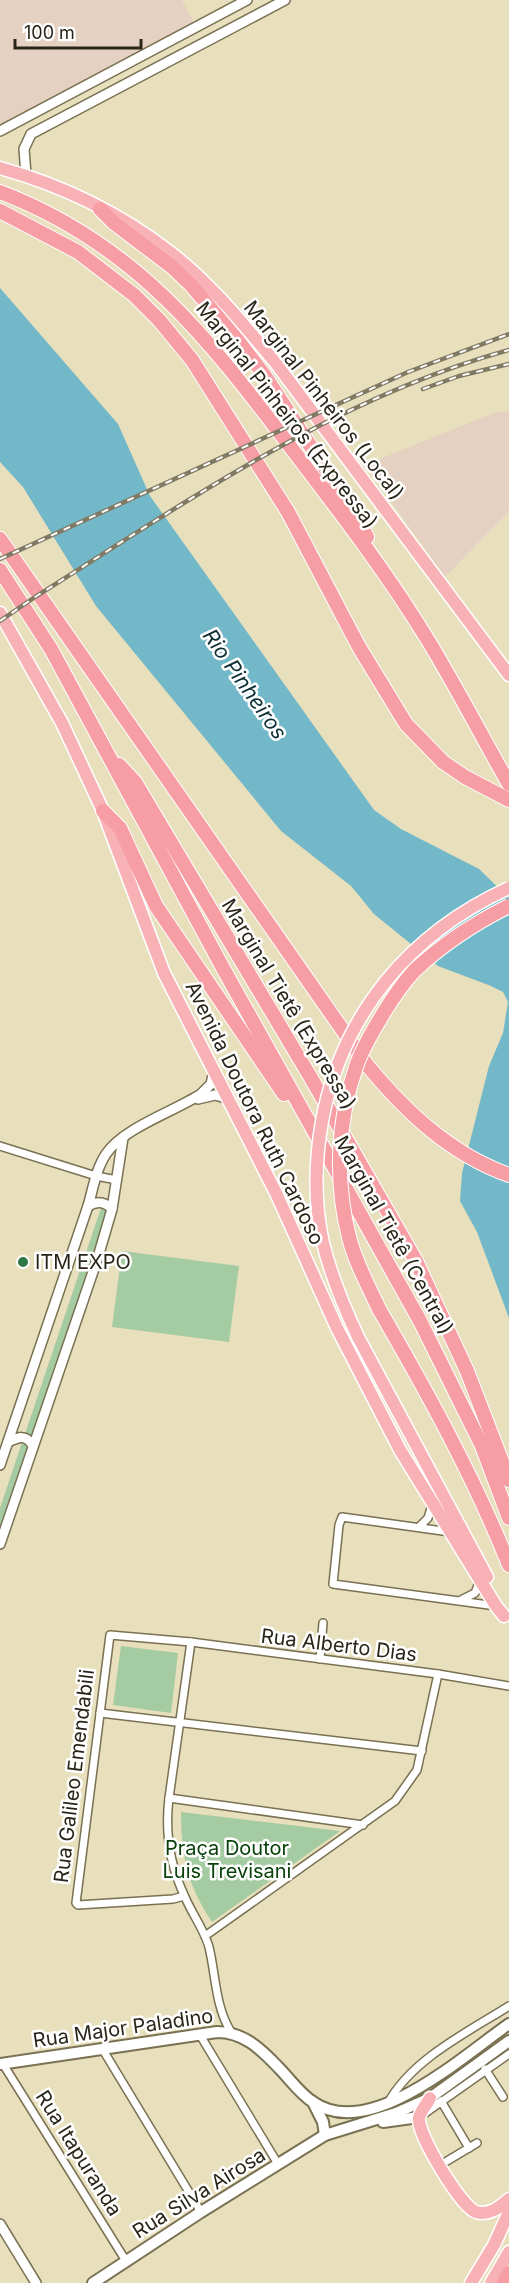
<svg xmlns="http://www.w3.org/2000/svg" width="509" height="2283" font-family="Inter,sans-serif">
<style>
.industrial{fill:#e5d1c2}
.green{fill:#a5cba2}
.water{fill:#73b8c8}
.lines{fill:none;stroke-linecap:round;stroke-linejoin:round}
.minor-casing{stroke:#797152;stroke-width:10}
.tertiary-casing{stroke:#797152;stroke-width:12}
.secondary-casing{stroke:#797152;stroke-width:14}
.trunk-casing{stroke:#fff;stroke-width:15}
.motorway-casing{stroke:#fff;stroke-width:16}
.minor{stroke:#fff;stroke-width:7}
.tertiary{stroke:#fff;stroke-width:9}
.secondary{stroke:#fff;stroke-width:10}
.trunk{stroke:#f8b2b6;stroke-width:12}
.motorway{stroke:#f69ea3;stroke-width:14}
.rail-casing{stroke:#807a64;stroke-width:4.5}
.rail{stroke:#fff;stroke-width:2;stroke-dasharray:7;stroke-linecap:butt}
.trunk-bridge-casing{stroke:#fff;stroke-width:15;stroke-linecap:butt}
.motorway-bridge-casing{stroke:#fff;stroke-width:16;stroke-linecap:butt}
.trunk-bridge{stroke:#f8b2b6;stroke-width:12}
.motorway-bridge{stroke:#f69ea3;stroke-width:14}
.poi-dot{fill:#2e7845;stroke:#fff;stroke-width:2}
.labels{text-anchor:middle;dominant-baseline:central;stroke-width:5;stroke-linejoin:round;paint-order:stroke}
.street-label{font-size:20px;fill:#292619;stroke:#fff}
.poi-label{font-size:20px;fill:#292619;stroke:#fff;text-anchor:start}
.park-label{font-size:20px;fill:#08420a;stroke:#fff}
.water-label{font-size:21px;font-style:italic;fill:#0e3037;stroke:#fff}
</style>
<rect width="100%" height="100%" fill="#e8dfbd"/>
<!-- industrial -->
<g class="industrial">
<polygon points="0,0 182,0 197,28 0,131"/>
<polygon points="509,411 509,511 445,577 365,465 494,413"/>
</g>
<!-- green -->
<g class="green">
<polygon points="101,1208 110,1211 0,1536 0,1508"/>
<polygon points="122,1251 239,1266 229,1342 112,1327"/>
<polygon points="121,1646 178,1653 171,1713 113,1705"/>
<path d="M181,1812L340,1831L212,1922C187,1885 181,1855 181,1812Z"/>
</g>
<!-- water -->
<polygon class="water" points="0,288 118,424 150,496 374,810 401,829 479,869 509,898 509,1318 477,1232 460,1201 462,1173 489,1066 503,1033 508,1002 503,992 491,986 438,966 374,914 351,886 281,831 96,606 23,487 0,462"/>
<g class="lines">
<!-- minor casing -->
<g class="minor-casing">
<g id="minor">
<polyline points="0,1146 96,1176 117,1180"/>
<polyline points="420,1526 428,1518 432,1505"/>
<polyline points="450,1532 342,1517 339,1525 333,1584 496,1606"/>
<polyline points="461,1600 475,1593 480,1580"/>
<path d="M191,1642L169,1798C165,1831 170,1866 185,1897C192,1914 204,1929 209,1947C216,1976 215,2006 231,2032"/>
<polyline points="320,1659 323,1623"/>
<polyline points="100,1713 422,1751"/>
<polyline points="169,1798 363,1825"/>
<polyline points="184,1896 173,1899 78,1905 76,1903 110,1635 191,1642 438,1674 509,1686"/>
<polyline points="205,1936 395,1801 417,1770 438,1674"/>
<polyline points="200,2035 278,2164"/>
<polyline points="103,2050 201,2212"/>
<polyline points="3,2064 126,2261"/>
<polyline points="485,2069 503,2097"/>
<polyline points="441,2101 469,2148"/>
<path d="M388,2103C412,2059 468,2032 509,2006"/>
<polyline points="424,2114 509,2054"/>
<polyline points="447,2161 477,2143"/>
</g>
</g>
<!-- tertiary casing -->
<g class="tertiary-casing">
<g id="tertiary">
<polyline points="0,131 247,0"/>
<polyline points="26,175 24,149 31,134 285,0"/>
<polyline points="198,1099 215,1095 229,1099"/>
<path d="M88,1206C97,1201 104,1201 112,1209"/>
<path d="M8,1442C19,1437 26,1434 33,1446"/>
<path d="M0,1465L88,1206C93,1189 96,1169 106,1154C123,1128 175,1111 201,1094L211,1084L214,1071"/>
<polyline points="0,1544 98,1257 112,1209 123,1138"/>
<polyline points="0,2224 36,2283"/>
</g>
</g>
<!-- secondary casing -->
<g class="secondary-casing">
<g id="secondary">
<path d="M0,2064L217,2032C243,2032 260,2048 278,2067C289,2078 300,2094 313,2102C370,2142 464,2055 509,2024"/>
<polyline points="313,2102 323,2122 325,2135"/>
<polyline points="383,2122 419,2117"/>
<polyline points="93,2283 201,2212 325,2135 396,2113 430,2098 509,2041"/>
</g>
</g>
<!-- trunk casing -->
<g class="trunk-casing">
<g id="trunk">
<path d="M0,168C61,185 121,214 171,253C211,284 243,324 275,362L509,675"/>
<polyline points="0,613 62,723 103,811 164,973 276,1193 337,1328 400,1450 496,1606 504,1616"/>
<polyline points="358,1337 487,1577"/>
<path d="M430,2098C427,2104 420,2112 419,2118C417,2134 461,2207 476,2212C489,2216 500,2207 509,2199"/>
<polyline points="471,2283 494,2245 509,2212"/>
<polyline points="491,2283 509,2252"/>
</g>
</g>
<!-- motorway casing -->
<g class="motorway-casing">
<g id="motorway">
<path d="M0,192C136,244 208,338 292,449C340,512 388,574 429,642C457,688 482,737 509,784"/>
<polyline points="100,209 114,223 172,267 191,285 239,342 265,376 349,505 367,537"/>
<polyline points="0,211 78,252 134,295 159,320 192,360 288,512 359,647 406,724 443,762 465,777 509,800"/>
<path d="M0,539L367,1065C406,1112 450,1154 509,1175"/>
<polyline points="0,570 51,649 224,970 420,1321 482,1446 509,1518"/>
<polyline points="119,765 135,782 311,1078 416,1261 467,1371 509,1480"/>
<polyline points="103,811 120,828 156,906 284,1094"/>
<path d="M379,1309C427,1392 473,1475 509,1565"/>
<polyline points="504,2283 509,2273"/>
</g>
</g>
<!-- minor -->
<use href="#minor" class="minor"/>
<!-- tertiary -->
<use href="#tertiary" class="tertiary"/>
<!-- secondary -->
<use href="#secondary" class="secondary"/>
<!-- trunk -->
<use href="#trunk" class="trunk"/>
<!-- motorway -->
<use href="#motorway" class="motorway"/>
<!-- rail casing -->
<g class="rail-casing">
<g id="rail">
<polyline points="423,389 459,376 509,364"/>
<polyline points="0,559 408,372 509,334"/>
<path d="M0,621L35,597C186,502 335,398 509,350"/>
</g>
</g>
<!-- rail -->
<use href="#rail" class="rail"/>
<!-- trunk-bridge casing -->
<g class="trunk-bridge-casing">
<path id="trunk-bridge" d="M358,1337C344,1307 331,1276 323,1243C314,1203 315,1161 322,1121C342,1014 410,933 509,888"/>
</g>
<!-- motorway-bridge casing -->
<g class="motorway-bridge-casing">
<path id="motorway-bridge" d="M379,1309C368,1285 355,1262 349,1237C335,1182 337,1121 356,1067C362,1048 373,1031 383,1014C392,999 403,983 415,970C443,944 475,923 509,906"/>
</g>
<!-- trunk-bridge -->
<use href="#trunk-bridge" class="trunk-bridge"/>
<!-- motorway-bridge -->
<use href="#motorway-bridge" class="motorway-bridge"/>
</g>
<!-- markers -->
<circle class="poi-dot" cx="23" cy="1262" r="6"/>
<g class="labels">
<!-- street labels -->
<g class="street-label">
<text transform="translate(324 400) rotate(52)">Marginal Pinheiros (Local)</text>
<text transform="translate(287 415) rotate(52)">Marginal Pinheiros (Expressa)</text>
<text transform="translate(289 1004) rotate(59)">Marginal Tietê (Expressa)</text>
<text transform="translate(255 1113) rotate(64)">Avenida Doutora Ruth Cardoso</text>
<text transform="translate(394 1235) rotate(61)">Marginal Tietê (Central)</text>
<text transform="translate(339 1645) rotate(7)">Rua Alberto Dias</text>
<text transform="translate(74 1776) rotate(-83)">Rua Galileo Emendabili</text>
<text transform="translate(123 2028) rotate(-8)">Rua Major Paladino</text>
<text transform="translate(79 2153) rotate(58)">Rua Itapuranda</text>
<text transform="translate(199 2193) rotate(-32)">Rua Silva Airosa</text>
</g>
<!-- poi labels -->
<g class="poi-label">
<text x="35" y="1262">ITM EXPO</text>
</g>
<!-- park labels -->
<g class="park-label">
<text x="227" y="1848">Praça Doutor<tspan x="227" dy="23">Luis Trevisani</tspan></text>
</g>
<!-- water labels -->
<g class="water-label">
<text transform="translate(245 684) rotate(55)">Rio Pinheiros</text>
</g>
</g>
<!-- scale -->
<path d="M15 39v9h126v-9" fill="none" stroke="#292619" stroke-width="3"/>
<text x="24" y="39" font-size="18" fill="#292619" stroke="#ffffff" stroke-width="4.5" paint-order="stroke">100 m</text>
</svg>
